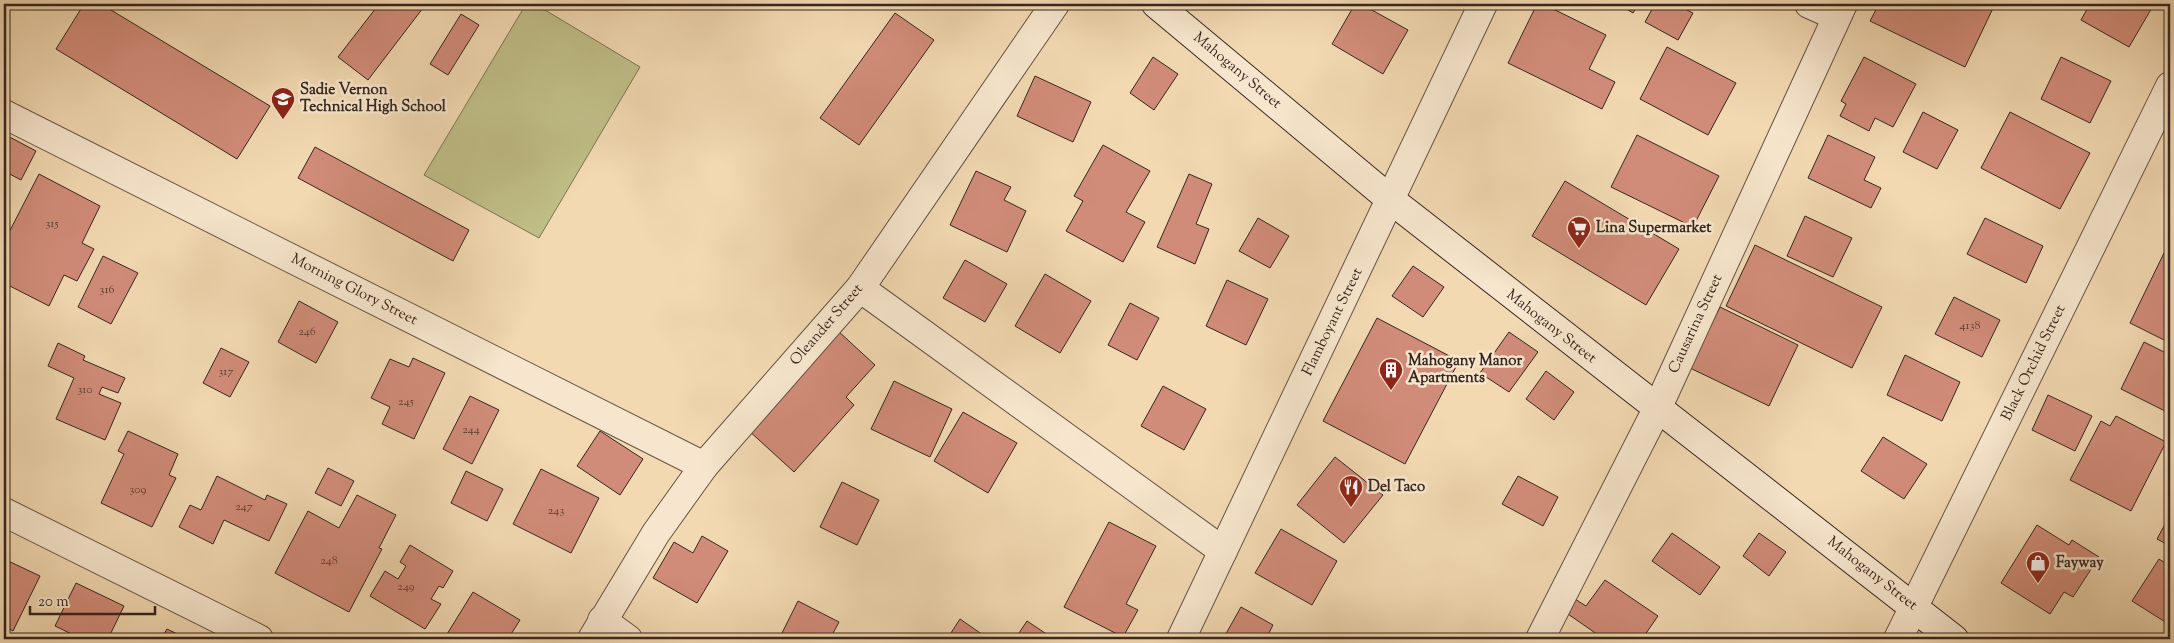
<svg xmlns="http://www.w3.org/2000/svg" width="2174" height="643" font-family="'Sorts Mill Goudy',serif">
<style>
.green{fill:#c0be88;stroke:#7c7254}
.building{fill:#d18c79;stroke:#37261f}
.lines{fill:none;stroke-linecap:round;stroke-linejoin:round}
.street-casing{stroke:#665344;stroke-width:30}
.secondary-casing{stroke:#37261f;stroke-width:30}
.street{stroke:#f7e6cd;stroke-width:28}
.secondary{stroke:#f7e6cd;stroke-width:28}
.labels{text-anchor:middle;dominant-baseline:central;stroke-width:5;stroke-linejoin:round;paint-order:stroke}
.number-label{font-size:12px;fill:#5e4036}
.street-label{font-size:15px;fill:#37261f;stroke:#f7e6cd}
.poi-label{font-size:15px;font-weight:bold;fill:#37261f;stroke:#f7e6cd;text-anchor:start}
</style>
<rect width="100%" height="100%" fill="#f2d9b2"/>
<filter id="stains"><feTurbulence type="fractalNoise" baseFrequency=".004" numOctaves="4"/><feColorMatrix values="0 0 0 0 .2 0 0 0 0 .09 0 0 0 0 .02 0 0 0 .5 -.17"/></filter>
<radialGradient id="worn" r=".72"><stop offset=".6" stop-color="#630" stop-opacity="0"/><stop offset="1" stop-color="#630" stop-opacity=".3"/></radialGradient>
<!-- green -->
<polygon class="green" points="526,4 535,4 640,67 539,238 424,175"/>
<!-- building -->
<g class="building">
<polygon points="84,4 101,4 270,106 237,159 56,49"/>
<polygon points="379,4 426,4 368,80 338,57"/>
<polygon points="1355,4 1361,4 1408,30 1383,74 1332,44"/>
<polygon points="1537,4 1543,4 1606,35 1589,69 1615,82 1602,109 1508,63"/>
<polygon points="1618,4 1639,4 1633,13"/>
<polygon points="1655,4 1675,4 1693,13 1678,40 1645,22"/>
<polygon points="1879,4 1995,4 1965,67 1870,21"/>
<polygon points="2090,4 2149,4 2153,6 2129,47 2081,20"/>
<polygon points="895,13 934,40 859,145 820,118"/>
<polygon points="461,14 479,25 448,75 430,64"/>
<polygon points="1667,47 1736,83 1708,135 1640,99"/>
<polygon points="1153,57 1178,74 1154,110 1130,93"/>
<polygon points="1864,57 1916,84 1893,127 1875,118 1869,131 1840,116 1846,104 1841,101"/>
<polygon points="2061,57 2111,81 2090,123 2041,99"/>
<polygon points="1035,76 1091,102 1073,142 1017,116"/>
<polygon points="1923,112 1958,130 1937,169 1903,152"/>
<polygon points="2010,112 2090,153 2060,209 1981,168"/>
<polygon points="4,134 36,151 21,180 4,171"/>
<polygon points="1637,135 1719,176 1693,227 1611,187"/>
<polygon points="1828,135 1875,157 1864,180 1881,188 1871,208 1808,178"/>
<polygon points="1103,145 1150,171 1126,212 1145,222 1123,262 1066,231 1083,201 1074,196"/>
<polygon points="315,147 469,230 453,261 298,178"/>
<polygon points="976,171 1011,187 1004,200 1026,211 1007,252 950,225"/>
<polygon points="39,174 100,206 82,243 94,249 77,281 64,275 49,306 4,283 4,242"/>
<polygon points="1189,174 1212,184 1196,224 1209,229 1195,264 1157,247"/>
<polygon points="1565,181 1679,249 1646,305 1532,236"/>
<polygon points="1805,216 1852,238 1833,277 1787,256"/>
<polygon points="1258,218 1289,236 1270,268 1239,251"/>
<polygon points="1985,218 2043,246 2026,283 1967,254"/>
<polygon points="1755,245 1882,307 1852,368 1726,306"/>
<polygon points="2164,253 2170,256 2170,343 2130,323"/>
<polygon points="103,256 138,273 111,324 78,307"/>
<polygon points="965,260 1007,284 985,322 943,298"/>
<polygon points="1413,266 1444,287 1423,317 1392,296"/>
<polygon points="1045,274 1091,301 1060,353 1015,326"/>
<polygon points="1227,280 1268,299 1246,345 1206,326"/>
<polygon points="1954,297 2000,320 1982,357 1935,334"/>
<polygon points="299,301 338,322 316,363 278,342"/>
<polygon points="1130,303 1159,318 1137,360 1108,345"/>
<polygon points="1720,307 1798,345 1769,406 1690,368"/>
<polygon points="1377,318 1459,361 1405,464 1323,421"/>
<polygon points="837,330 875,365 846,397 854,405 794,472 747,429"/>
<polygon points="1509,332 1538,352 1509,392 1480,373"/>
<polygon points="2144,342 2170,355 2170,401 2165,411 2121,389"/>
<polygon points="58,343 85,356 83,360 125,378 118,393 102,387 99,394 121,403 105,440 56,419 74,378 48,366"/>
<polygon points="221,348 249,362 230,397 203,383"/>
<polygon points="1905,355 1960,382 1942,421 1887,395"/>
<polygon points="413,358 445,373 414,439 382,424 390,407 371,398 390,359 409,367"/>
<polygon points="1546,371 1574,392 1554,420 1526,399"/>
<polygon points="894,381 952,409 930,457 871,429"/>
<polygon points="1163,386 1206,409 1184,450 1141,426"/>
<polygon points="2048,395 2092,416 2075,451 2032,430"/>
<polygon points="470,396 499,410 472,464 443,449"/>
<polygon points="963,412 1017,443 988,493 934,461"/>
<polygon points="2116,416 2166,442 2131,511 2070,480 2101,421 2110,426"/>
<polygon points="128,431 178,454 169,475 176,478 152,527 101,503 124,454 118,451"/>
<polygon points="600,431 643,459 620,495 577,466"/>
<polygon points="1883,437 1927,464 1904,499 1861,471"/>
<polygon points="1335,457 1383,495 1344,543 1297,505"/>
<polygon points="328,468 354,481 341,506 315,493"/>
<polygon points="541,469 599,498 571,553 513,524"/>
<polygon points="466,471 503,489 487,521 451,503"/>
<polygon points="217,476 265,500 267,495 287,504 269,541 224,520 213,544 179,527 190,505 201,510"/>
<polygon points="1518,476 1558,497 1543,526 1502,504"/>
<polygon points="842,482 879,500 857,545 820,527"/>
<polygon points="357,495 396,515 379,548 382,549 349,612 275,573 308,511 339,528"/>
<polygon points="2170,515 2170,546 2157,539"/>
<polygon points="1109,522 1156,546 1126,604 1138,610 1123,637 1064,607"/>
<polygon points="2037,525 2069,545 2072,540 2099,557 2073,597 2064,592 2050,614 2001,583"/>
<polygon points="1281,529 1337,561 1312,605 1255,573"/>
<polygon points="1672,533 1720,567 1700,595 1652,561"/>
<polygon points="1759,533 1786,552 1769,576 1743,556"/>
<polygon points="702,536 728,551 697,603 653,578 674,542 693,553"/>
<polygon points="410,545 453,571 443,588 439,586 431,599 441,604 425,629 370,596 385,571 398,579 406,566 400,562"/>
<polygon points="4,559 40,576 13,631 4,626"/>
<polygon points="2159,559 2170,566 2170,625 2132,601"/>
<polygon points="1605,580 1658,616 1642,639 1604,639 1565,612 1575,599 1586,606"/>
<polygon points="76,583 124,606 108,639 82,639 55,626"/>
<polygon points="473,592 520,620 508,639 444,639"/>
<polygon points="798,601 839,622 830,639 779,639"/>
<polygon points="1241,607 1273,625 1266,639 1223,639"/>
<polygon points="960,619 986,637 985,639 947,639"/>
<polygon points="1027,621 1054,639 1015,639"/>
<polygon points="167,629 188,639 161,639"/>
</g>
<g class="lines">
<!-- street casing -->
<g class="street-casing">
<g id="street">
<polyline points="1809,4 1836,16"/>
<polyline points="4,114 704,466"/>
<polyline points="860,288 1223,551"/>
<polyline points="4,512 259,639"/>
<polyline points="602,620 628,639"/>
<polyline points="592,639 656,533 704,466 860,288 1055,4"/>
<polyline points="1181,639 1483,4"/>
<polyline points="1540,639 1657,409 1843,4"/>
<polyline points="1898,639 2170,86"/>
</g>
</g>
<!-- secondary casing -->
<g class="secondary-casing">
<polyline id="secondary" points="1156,4 1391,200 1954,639"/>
</g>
<!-- street -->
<use href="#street" class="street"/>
<!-- secondary -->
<use href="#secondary" class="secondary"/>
</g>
<!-- icons -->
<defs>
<g id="school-pin" transform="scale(1.25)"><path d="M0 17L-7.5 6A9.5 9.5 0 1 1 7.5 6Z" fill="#8f2418" stroke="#f7e6cd"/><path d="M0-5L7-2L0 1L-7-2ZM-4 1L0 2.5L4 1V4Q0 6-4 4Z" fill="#fff"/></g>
<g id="supermarket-pin" transform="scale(1.25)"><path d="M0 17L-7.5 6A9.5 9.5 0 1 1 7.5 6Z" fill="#8f2418" stroke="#f7e6cd"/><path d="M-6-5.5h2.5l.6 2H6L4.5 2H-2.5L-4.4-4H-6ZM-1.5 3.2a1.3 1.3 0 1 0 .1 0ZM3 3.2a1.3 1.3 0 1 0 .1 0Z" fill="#fff"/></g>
<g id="building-pin" transform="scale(1.25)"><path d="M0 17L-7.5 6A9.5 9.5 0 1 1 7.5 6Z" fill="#8f2418" stroke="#f7e6cd"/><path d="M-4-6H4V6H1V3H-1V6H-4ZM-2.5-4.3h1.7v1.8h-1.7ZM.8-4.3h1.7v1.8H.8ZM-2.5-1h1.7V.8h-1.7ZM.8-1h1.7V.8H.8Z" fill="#fff"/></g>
<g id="restaurant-pin" transform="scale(1.25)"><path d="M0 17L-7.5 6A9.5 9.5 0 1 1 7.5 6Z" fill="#8f2418" stroke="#f7e6cd"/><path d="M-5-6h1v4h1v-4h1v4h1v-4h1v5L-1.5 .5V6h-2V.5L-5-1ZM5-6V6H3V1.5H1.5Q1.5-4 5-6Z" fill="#fff"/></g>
<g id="shop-pin" transform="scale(1.25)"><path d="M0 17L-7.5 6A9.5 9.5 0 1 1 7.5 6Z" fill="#8f2418" stroke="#f7e6cd"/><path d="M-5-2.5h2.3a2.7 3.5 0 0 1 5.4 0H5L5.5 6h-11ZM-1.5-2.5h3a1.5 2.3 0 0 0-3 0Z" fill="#fff"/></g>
</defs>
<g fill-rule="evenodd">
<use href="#school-pin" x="283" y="99"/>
<use href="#supermarket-pin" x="1579" y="228"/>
<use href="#building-pin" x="1391" y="370"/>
<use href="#restaurant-pin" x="1351" y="487"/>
<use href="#shop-pin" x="2038" y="563"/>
</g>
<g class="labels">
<!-- number labels -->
<g class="number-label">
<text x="52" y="224">315</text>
<text x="107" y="290">316</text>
<text x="1970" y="326">4138</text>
<text x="307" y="332">246</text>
<text x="226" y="372">317</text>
<text x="85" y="390">310</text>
<text x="406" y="402">245</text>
<text x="471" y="430">244</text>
<text x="138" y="490">309</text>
<text x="244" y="507">247</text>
<text x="556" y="511">243</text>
<text x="329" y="561">248</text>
<text x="406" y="587">249</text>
</g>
<!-- street labels -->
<g class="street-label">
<text transform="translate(1237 71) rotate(40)">Mahogany Street</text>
<text transform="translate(354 290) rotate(27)">Morning Glory Street</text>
<text transform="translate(1333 322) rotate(-64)">Flamboyant Street</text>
<text transform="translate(1696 324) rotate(-65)">Causarina Street</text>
<text transform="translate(827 325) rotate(-49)">Oleander Street</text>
<text transform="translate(1551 327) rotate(38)">Mahogany Street</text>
<text transform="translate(2034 363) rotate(-64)">Black Orchid Street</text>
<text transform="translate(1872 574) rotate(38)">Mahogany Street</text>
</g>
<!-- poi labels -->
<g class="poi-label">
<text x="300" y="90">Sadie Vernon<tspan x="300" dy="17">Technical High School</tspan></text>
<text x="1596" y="228">Lina Supermarket</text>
<text x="1408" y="361">Mahogany Manor<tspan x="1408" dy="17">Apartments</tspan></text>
<text x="1368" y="487">Del Taco</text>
<text x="2056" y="563">Fayway</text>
</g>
</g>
<!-- margin -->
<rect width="2174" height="643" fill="none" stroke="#f2d9b2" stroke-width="20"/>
<rect x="5" y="5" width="2164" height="633" fill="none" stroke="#37261f" stroke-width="2.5"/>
<rect x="10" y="10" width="2154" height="623" fill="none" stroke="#37261f"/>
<!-- scale -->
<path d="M30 606v8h125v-8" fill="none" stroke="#37261f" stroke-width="2.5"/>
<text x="38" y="606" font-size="15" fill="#37261f" stroke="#f7e6cd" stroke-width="4" paint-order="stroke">20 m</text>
<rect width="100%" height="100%" filter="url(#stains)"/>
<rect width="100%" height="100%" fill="url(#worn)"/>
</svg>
